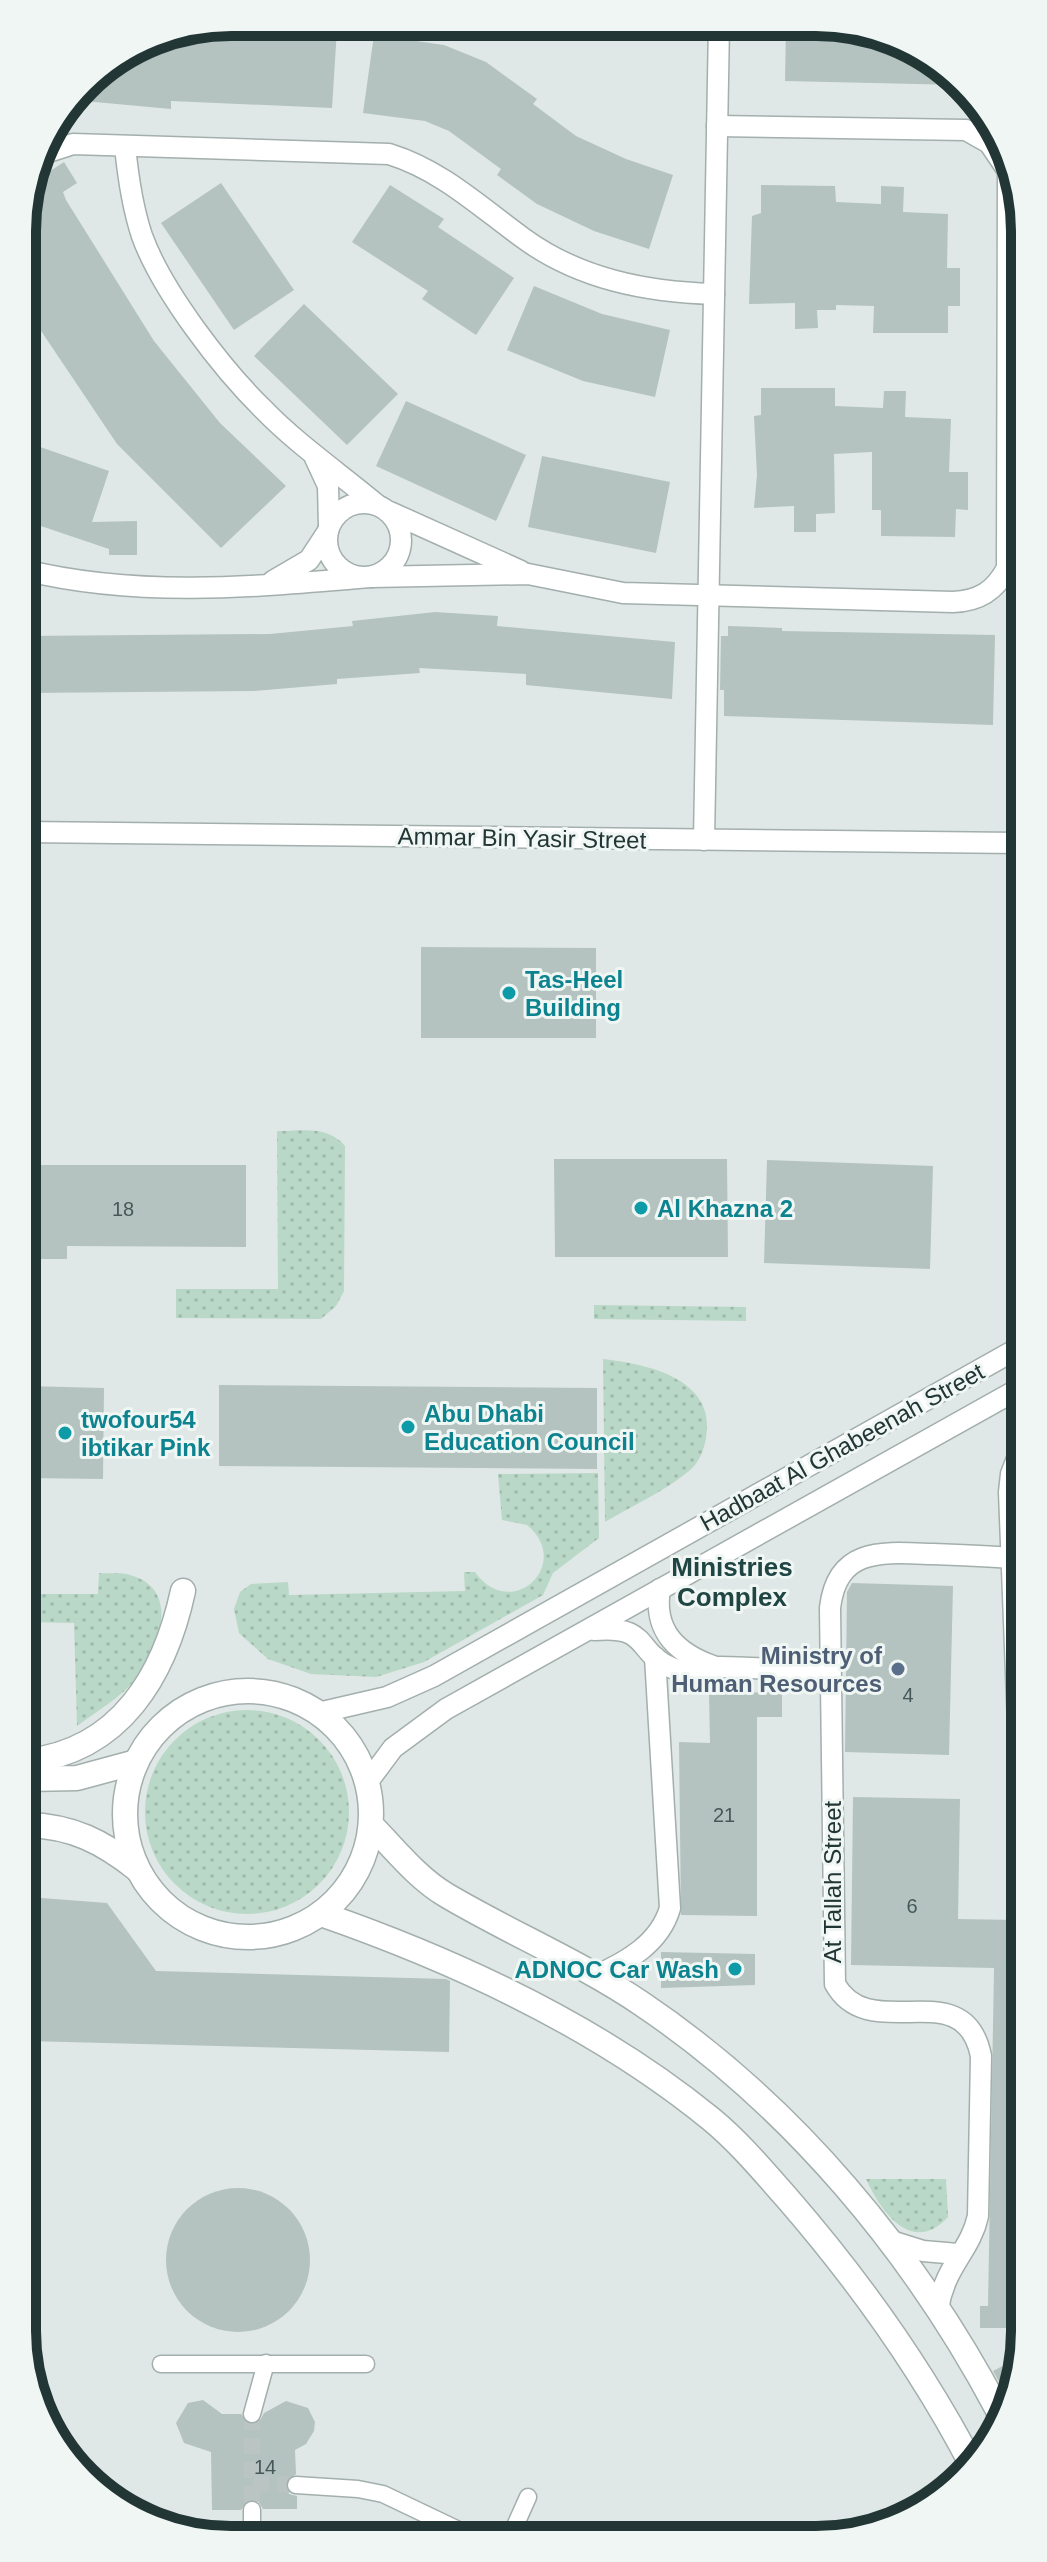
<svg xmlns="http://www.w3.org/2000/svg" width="1047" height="2562" font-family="Helvetica,sans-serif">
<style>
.grass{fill:url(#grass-dots)}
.building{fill:#b4c3bf}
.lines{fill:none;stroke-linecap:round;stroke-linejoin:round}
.pedestrian-tunnel{stroke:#b9c4c3;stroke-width:16;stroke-dasharray:16 8;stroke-linecap:butt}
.pedestrian-casing{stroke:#a3afad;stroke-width:19}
.minor-casing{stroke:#a3afad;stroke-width:23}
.tertiary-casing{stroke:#a3afad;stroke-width:27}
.pedestrian{stroke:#fff;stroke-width:16}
.minor{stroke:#fff;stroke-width:20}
.tertiary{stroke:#fff;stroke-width:24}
.rail-casing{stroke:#5c7270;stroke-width:9}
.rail{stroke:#eff6f3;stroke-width:6;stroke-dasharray:18;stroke-linecap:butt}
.culture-dot{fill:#0f9aa8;stroke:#eff6f3;stroke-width:3}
.service-dot{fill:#5c6f8a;stroke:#eff6f3;stroke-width:3}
.labels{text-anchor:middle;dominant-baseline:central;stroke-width:6;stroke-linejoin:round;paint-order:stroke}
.number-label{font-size:20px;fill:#465958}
.street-label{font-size:24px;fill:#223635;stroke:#eff6f3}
.culture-label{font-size:24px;font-weight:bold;fill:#0d838f;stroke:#eff6f3;text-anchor:start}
.service-label{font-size:24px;font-weight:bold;fill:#4e5e75;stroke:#eff6f3;text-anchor:end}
.neighbourhood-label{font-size:26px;font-weight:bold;fill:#204644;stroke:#eff6f3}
.rim{fill:none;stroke:#223635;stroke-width:10}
</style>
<defs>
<pattern id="grass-dots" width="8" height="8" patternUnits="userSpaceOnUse" patternTransform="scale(2)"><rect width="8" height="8" fill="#b9d8c7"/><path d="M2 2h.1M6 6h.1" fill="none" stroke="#9fbaac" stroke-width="1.8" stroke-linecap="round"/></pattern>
</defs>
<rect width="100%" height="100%" fill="#dfe8e6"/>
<!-- grass -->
<g class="grass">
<path d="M277,1131C302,1131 328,1125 345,1146L344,1291L336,1306L321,1319L176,1318V1289H278Z"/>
<polygon points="594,1305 746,1307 746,1321 594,1319"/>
<path d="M603,1359C646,1364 717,1378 706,1438C704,1450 699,1463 689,1471C665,1491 632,1506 605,1522Z"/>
<path d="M598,1473L599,1538L553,1573L543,1595L424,1662L376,1677L311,1674L268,1659L239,1633L234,1609L240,1592L251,1584L288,1582L289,1595L465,1591L464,1572H475C511,1623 574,1564 527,1525L502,1520L498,1474Z"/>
<path d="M99,1573C109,1574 121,1572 130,1575C182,1589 159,1649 136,1679C120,1698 97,1711 77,1726L74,1623L27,1622V1594H98Z"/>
<circle cx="247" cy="1812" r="102"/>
<path d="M866,2179H946L948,2217C912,2256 881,2212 866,2179Z"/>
</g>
<!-- building -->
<g class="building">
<polygon points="212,26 337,29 332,108 171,101 171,109 73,100 93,74 151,38"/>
<polygon points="786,26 856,26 954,74 961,85 785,81"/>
<polygon points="374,35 444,45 486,62 537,99 533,104 576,136 626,159 673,175 649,249 594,231 537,204 497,175 501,169 449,131 425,121 363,113"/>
<polygon points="64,162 77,183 63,192 66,200 154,341 220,423 286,486 221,548 117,444 23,304 23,239 40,228 26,205 32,183"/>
<polygon points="221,183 294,290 234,330 161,223"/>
<polygon points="390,185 444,219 438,227 514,278 476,335 422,299 428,291 352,242"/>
<polygon points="761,185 835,186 836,202 881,204 881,186 904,187 903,212 948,214 947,268 960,268 960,306 948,306 948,333 873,333 874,306 836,305 836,310 817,310 818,328 795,329 795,303 749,304 752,216 761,213"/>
<polygon points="534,286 602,314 670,330 655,397 583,381 507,350"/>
<polygon points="304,304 398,394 347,445 254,356"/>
<polygon points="761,388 835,388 835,406 883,408 884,391 906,391 905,417 951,419 949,472 968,472 968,510 956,509 955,537 881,536 881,510 872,510 872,452 834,454 835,513 816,514 816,532 794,532 794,506 754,508 757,475 754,416 761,415"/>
<polygon points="406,401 526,455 496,521 376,466"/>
<polygon points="23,441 109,471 92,522 137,521 137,555 109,555 109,549 23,520"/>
<polygon points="542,456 670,482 656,553 528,527"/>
<polygon points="435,612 498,616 497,626 675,642 672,699 526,685 526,674 419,668 420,673 337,679 337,684 253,691 24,693 24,636 270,634 353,626 352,621"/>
<polygon points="728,626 782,628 782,631 995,635 993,725 724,716 724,690 720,690 721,636 728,636"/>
<polygon points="421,947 596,948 596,1038 421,1038"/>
<polygon points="554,1159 727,1159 728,1257 555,1257"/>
<polygon points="767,1160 933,1166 930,1269 764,1263"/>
<polygon points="25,1165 246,1165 246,1247 67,1246 67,1259 26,1259"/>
<polygon points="219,1385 597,1388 597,1469 219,1466"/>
<polygon points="26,1386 104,1388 103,1479 26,1478"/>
<polygon points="852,1583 953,1586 949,1755 845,1752 847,1592"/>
<polygon points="782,1692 782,1717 757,1717 757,1916 681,1915 679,1742 710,1743 709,1693"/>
<polygon points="853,1797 960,1799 958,1919 1023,1920 1025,2328 980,2328 980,2306 988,2306 994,1968 851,1965"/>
<polygon points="28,1897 107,1903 156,1971 446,1979 450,1981 449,2052 28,2041"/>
<polygon points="661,1952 755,1954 755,1985 661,1988"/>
<circle cx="238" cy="2260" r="72"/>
<polygon points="1020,2357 1012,2379 1006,2394 993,2371"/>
<polygon points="203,2400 222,2414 241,2414 250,2425 259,2422 264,2413 286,2401 308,2408 315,2422 314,2431 306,2444 295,2450 296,2474 285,2484 289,2494 297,2496 297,2509 263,2509 258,2501 251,2499 241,2510 212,2510 211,2452 184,2443 176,2423 188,2403"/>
</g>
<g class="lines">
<!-- pedestrian-tunnel -->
<g class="pedestrian-tunnel">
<polyline points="252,2414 252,2510"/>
<polyline points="253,2483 296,2485"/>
</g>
<!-- pedestrian casing -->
<g class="pedestrian-casing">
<g id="pedestrian">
<polyline points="161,2364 366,2364"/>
<polyline points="252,2414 266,2363"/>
<polyline points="296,2485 358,2489 383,2494 469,2535"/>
<polyline points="511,2535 528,2497"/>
<polyline points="252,2536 252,2510"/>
</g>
</g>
<!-- minor casing -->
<g class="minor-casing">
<g id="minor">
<path d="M125,146C128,177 132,206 142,236C162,291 222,369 264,410C297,444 339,473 376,504"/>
<path d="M39,155L73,144L389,154C441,170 479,206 523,238C579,279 646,292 714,294"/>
<polyline points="315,458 328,486 329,527"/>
<circle cx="364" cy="540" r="37"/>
<polyline points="390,512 521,571"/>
<path d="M24,570C139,598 254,587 371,577"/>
<path d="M372,577L528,574L623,593L953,602C979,601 995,591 1007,568L1008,171L989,143L966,130L717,126"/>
<polyline points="273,581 309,560 328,531"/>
<polyline points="24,832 1020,843"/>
<polyline points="704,840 719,25"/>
<polyline points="1022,1446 1011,1474 1009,1492 1023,1855"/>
<path d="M660,1589C653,1630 676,1653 713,1666"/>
<path d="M594,1630C651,1625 634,1652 672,1668C688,1675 703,1667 720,1667C757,1667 794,1671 830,1673"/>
<polyline points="318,1713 387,1697 434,1676 1022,1346"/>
<polyline points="367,1783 393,1748 446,1709 1022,1387"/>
<path d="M595,1976C627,1962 660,1943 670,1908L655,1657"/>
<polyline points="888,2240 923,2251 958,2254"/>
<path d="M938,2309C945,2265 970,2252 978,2216L981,2056C964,1971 870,2047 835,1984L830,1608C837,1547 883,1552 930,1554C957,1555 985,1556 1012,1558"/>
</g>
</g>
<!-- tertiary casing -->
<g class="tertiary-casing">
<g id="tertiary">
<circle cx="248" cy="1814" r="123"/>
<path d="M27,1761C121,1751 165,1674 183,1591"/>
<polyline points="27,1779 77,1778 136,1762"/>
<path d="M27,1825C72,1826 103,1842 137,1869"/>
<path d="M371,1825C394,1848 417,1878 446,1895C510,1933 580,1962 642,2004C792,2105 915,2253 999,2412"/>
<path d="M321,1914C459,1962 597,2026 711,2119C739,2142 763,2171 787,2198C859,2281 922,2369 973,2467"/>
</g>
</g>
<!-- pedestrian -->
<use href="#pedestrian" class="pedestrian"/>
<!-- minor -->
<use href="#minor" class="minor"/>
<!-- tertiary -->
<use href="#tertiary" class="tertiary"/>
<!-- rail casing -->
<g class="rail-casing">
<polyline id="rail" points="170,2525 341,2528 382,2535"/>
</g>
<!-- rail -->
<use href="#rail" class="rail"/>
</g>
<!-- markers -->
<g class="culture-dot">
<circle cx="509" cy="993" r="8"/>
<circle cx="641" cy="1208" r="8"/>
<circle cx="408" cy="1427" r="8"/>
<circle cx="65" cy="1433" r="8"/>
<circle cx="735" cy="1969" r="8"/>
</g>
<circle class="service-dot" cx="898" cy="1669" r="8"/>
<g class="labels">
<!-- number labels -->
<g class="number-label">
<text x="123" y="1209">18</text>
<text x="908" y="1695">4</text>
<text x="724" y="1815">21</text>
<text x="912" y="1906">6</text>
<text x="265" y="2467">14</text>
</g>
<!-- street labels -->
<g class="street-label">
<text transform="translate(522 838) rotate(1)">Ammar Bin Yasir Street</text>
<text transform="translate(842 1447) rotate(-29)">Hadbaat Al Ghabeenah Street</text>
<text transform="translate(832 1882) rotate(-90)">At Tallah Street</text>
</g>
<!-- culture labels -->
<g class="culture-label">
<text x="525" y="979">Tas-Heel<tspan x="525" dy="28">Building</tspan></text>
<text x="657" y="1208">Al Khazna 2</text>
<text x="424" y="1413">Abu Dhabi<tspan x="424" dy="28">Education Council</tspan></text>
<text x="81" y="1419">twofour54<tspan x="81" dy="28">ibtikar Pink</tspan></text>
<text x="719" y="1969" text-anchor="end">ADNOC Car Wash</text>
</g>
<!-- service labels -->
<g class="service-label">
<text x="882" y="1655">Ministry of<tspan x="882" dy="28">Human Resources</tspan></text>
</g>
<!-- neighbourhood labels -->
<g class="neighbourhood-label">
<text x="732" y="1567">Ministries<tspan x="732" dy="30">Complex</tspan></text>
</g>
</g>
<!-- crop -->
<path d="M0 0H1047V2562H0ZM231 36H816A195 195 0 0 1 1011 231V2331A195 195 0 0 1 816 2526H231A195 195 0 0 1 36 2331V231A195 195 0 0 1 231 36Z" fill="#eff6f3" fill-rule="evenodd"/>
<path class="rim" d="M231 36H816A195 195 0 0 1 1011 231V2331A195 195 0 0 1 816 2526H231A195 195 0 0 1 36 2331V231A195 195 0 0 1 231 36Z"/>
</svg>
